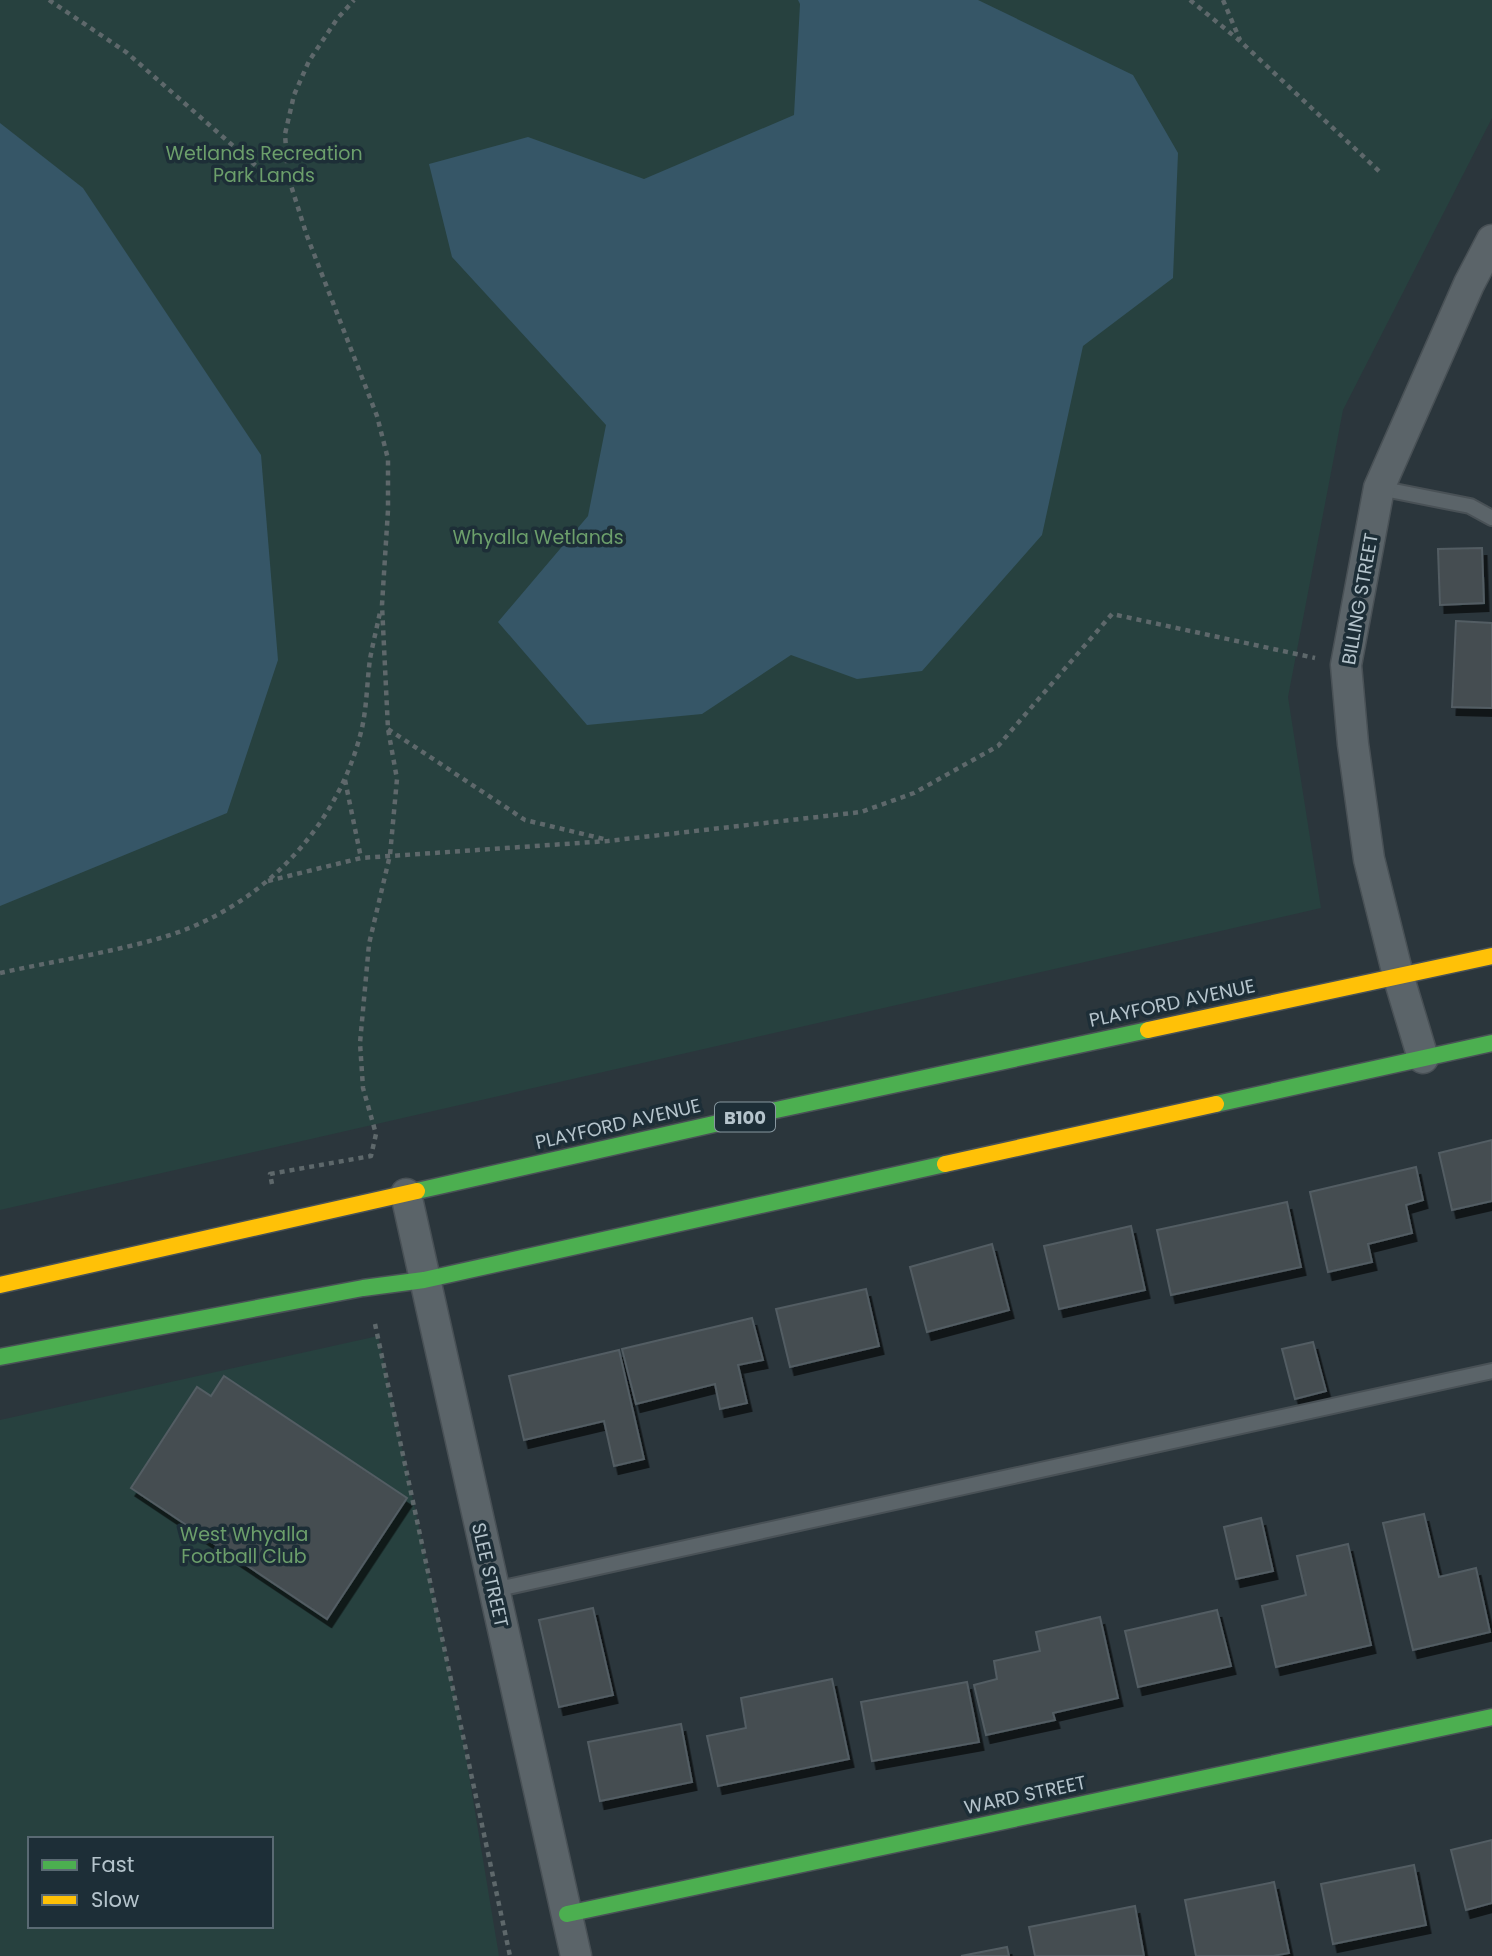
<svg xmlns="http://www.w3.org/2000/svg" width="1492" height="1956" font-family="Poppins,sans-serif">
<style>
.green{fill:#27413f;fill-rule:evenodd}
.water{fill:#365667}
.building{fill:#444d51;stroke:#535d63;stroke-width:2;filter:url(#shadow)}
.lines{fill:none;stroke-linecap:round;stroke-linejoin:round}
.lane-casing{stroke:#495156;stroke-width:18}
.street-casing{stroke:#495156;stroke-width:33}
.fast-casing{stroke:#495156;stroke-width:19}
.slow-casing{stroke:#495156;stroke-width:19}
.path{stroke:#5e686b;stroke-width:4.5;stroke-dasharray:5 5;stroke-linecap:butt}
.lane{stroke:#5b6469;stroke-width:14}
.street{stroke:#5b6469;stroke-width:30}
.fast{stroke:#4caf50;stroke-width:16}
.slow{stroke:#ffc107;stroke-width:16}
.labels{text-anchor:middle;dominant-baseline:central;stroke-width:7;stroke-linejoin:round;paint-order:stroke}
.shield{fill:#1d2e37;stroke:#87979f;stroke-width:2}
.shield-label{font-size:18px;font-weight:bold;fill:#b5c4cc}
.park-label{font-size:19px;fill:#6c9f6b;stroke:#1d2e37}
.street-label{font-size:19px;fill:#b5c4cc;stroke:#1d2e37}
</style>
<defs>
<filter id="shadow"><feDropShadow dx="4.5" dy="8" stdDeviation="0" flood-color="#0009"/></filter>
</defs>
<rect width="100%" height="100%" fill="#2b363c"/>
<!-- green -->
<g class="green">
<polygon points="0,0 1492,0 1492,118 1343,410 1288,697 1321,908 0,1210"/>
<path d="M378,1336L459,1715L499,1956H0V1420ZM30,1839H271V1926H30Z"/>
</g>
<!-- water -->
<g class="water">
<polygon points="798,0 978,0 1133,75 1178,153 1173,278 1083,346 1042,535 922,671 857,679 791,655 702,714 587,725 498,622 588,516 606,425 452,257 429,164 528,137 644,179 794,115 800,4"/>
<polygon points="0,123 83,188 261,455 278,660 227,813 0,906"/>
</g>
<!-- building -->
<g class="building">
<polygon points="1482,548 1484,603 1440,605 1438,549"/>
<polygon points="1456,621 1492,623 1492,708 1452,707"/>
<polygon points="1492,1140 1492,1201 1452,1210 1439,1153"/>
<polygon points="1416,1167 1423,1200 1406,1205 1412,1233 1368,1244 1372,1262 1328,1272 1310,1192"/>
<polygon points="1287,1202 1301,1267 1171,1295 1157,1230"/>
<polygon points="1131,1226 1145,1290 1059,1309 1044,1246"/>
<polygon points="992,1244 1009,1310 927,1332 910,1267"/>
<polygon points="866,1289 879,1346 790,1367 776,1309"/>
<polygon points="752,1318 763,1360 738,1365 747,1403 720,1409 715,1384 636,1404 622,1349"/>
<polygon points="1313,1342 1326,1391 1295,1399 1282,1349"/>
<polygon points="619,1350 644,1459 614,1466 604,1421 524,1440 509,1376"/>
<polygon points="224,1376 407,1498 327,1619 131,1488 197,1387 211,1396"/>
<polygon points="1424,1514 1439,1577 1476,1568 1490,1632 1413,1650 1383,1523"/>
<polygon points="1261,1518 1273,1571 1236,1579 1224,1527"/>
<polygon points="1348,1544 1371,1645 1276,1667 1262,1606 1306,1595 1297,1556"/>
<polygon points="593,1608 613,1695 559,1707 539,1620"/>
<polygon points="1217,1610 1231,1666 1138,1687 1125,1631"/>
<polygon points="1100,1617 1118,1698 1053,1713 1055,1720 986,1735 974,1685 997,1679 994,1661 1040,1651 1036,1632"/>
<polygon points="832,1679 849,1759 718,1786 707,1736 746,1728 741,1698"/>
<polygon points="967,1682 979,1742 872,1761 861,1702"/>
<polygon points="681,1724 692,1782 600,1801 588,1742"/>
<polygon points="1492,1840 1492,1903 1466,1910 1451,1850"/>
<polygon points="1414,1865 1426,1925 1333,1944 1321,1884"/>
<polygon points="1274,1882 1289,1953 1273,1956 1196,1956 1185,1900"/>
<polygon points="1135,1906 1144,1956 1035,1956 1029,1927"/>
<polygon points="1007,1947 1009,1956 961,1956"/>
</g>
<g class="lines">
<!-- lane casing -->
<g class="lane-casing">
<g id="lane">
<polyline points="1379,488 1470,506 1492,518"/>
<polyline points="494,1590 1492,1371"/>
</g>
</g>
<!-- street casing -->
<g class="street-casing">
<g id="street">
<polyline points="1423,1058 1398,975 1369,859 1353,744 1346,665 1379,488 1469,284 1492,240"/>
<polyline points="406,1194 576,1956"/>
</g>
</g>
<!-- fast casing -->
<g class="fast-casing">
<g id="fast">
<polyline points="1216,1104 1492,1043"/>
<polyline points="417,1191 776,1110 1148,1030"/>
<polyline points="0,1357 363,1288 424,1280 945,1164"/>
<polyline points="567,1914 1492,1717"/>
</g>
</g>
<!-- slow casing -->
<g class="slow-casing">
<g id="slow">
<polyline points="1148,1030 1492,956"/>
<polyline points="945,1164 1216,1104"/>
<polyline points="0,1285 417,1191"/>
</g>
</g>
<!-- path -->
<g class="path">
<polyline points="49,0 126,52 263,172 275,176 288,176"/>
<polyline points="1190,0 1240,41 1381,173"/>
<polyline points="1223,0 1240,40"/>
<polyline points="388,729 525,820 604,839"/>
<polyline points="345,780 361,858"/>
<polyline points="268,881 361,858 608,841 861,812 914,793 998,746 1112,614 1315,658"/>
<path d="M0,973C54,961 115,952 167,936C263,906 339,826 362,728C367,705 367,681 370,659C373,643 377,627 380,612"/>
<polyline points="272,1184 270,1174 371,1156 376,1134 363,1088 360,1043 369,944 390,855 397,779 388,729 382,605 388,510 388,459 377,416 307,236 288,176 285,134 294,95 309,61 337,19 354,0"/>
<polyline points="375,1324 510,1956"/>
</g>
<!-- lane -->
<use href="#lane" class="lane"/>
<!-- street -->
<use href="#street" class="street"/>
<!-- fast -->
<use href="#fast" class="fast"/>
<!-- slow -->
<use href="#slow" class="slow"/>
</g>
<g class="labels">
<!-- shield labels -->
<rect class="shield" x="715" y="1102.5" width="60" height="29" rx="5"/>
<g class="shield-label">
<text x="745" y="1117">B100</text>
</g>
<!-- park labels -->
<g class="park-label">
<text x="264" y="153">Wetlands Recreation<tspan x="264" dy="22">Park Lands</tspan></text>
<text x="538" y="537">Whyalla Wetlands</text>
<text x="244" y="1534">West Whyalla<tspan x="244" dy="22">Football Club</tspan></text>
</g>
<!-- street labels -->
<g class="street-label">
<text transform="translate(1360 599) rotate(-80)">BILLING STREET</text>
<text transform="translate(1172 1003) rotate(-12)">PLAYFORD AVENUE</text>
<text transform="translate(618 1124) rotate(-13)">PLAYFORD AVENUE</text>
<text transform="translate(490 1575) rotate(77)">SLEE STREET</text>
<text transform="translate(1025 1795) rotate(-12)">WARD STREET</text>
</g>
</g>
<!-- legend -->
<rect x="28" y="1837" width="245" height="91" fill="#1d2e37" stroke="#5a6a73" stroke-width="2"/>
<rect x="42" y="1860" width="35" height="10" fill="#4caf50" stroke="#5a6a73" stroke-width="2"/>
<text x="91" y="1872" font-size="21" fill="#b5c4cc">Fast</text>
<rect x="42" y="1895" width="35" height="10" fill="#ffc107" stroke="#5a6a73" stroke-width="2"/>
<text x="91" y="1907" font-size="21" fill="#b5c4cc">Slow</text>
</svg>
